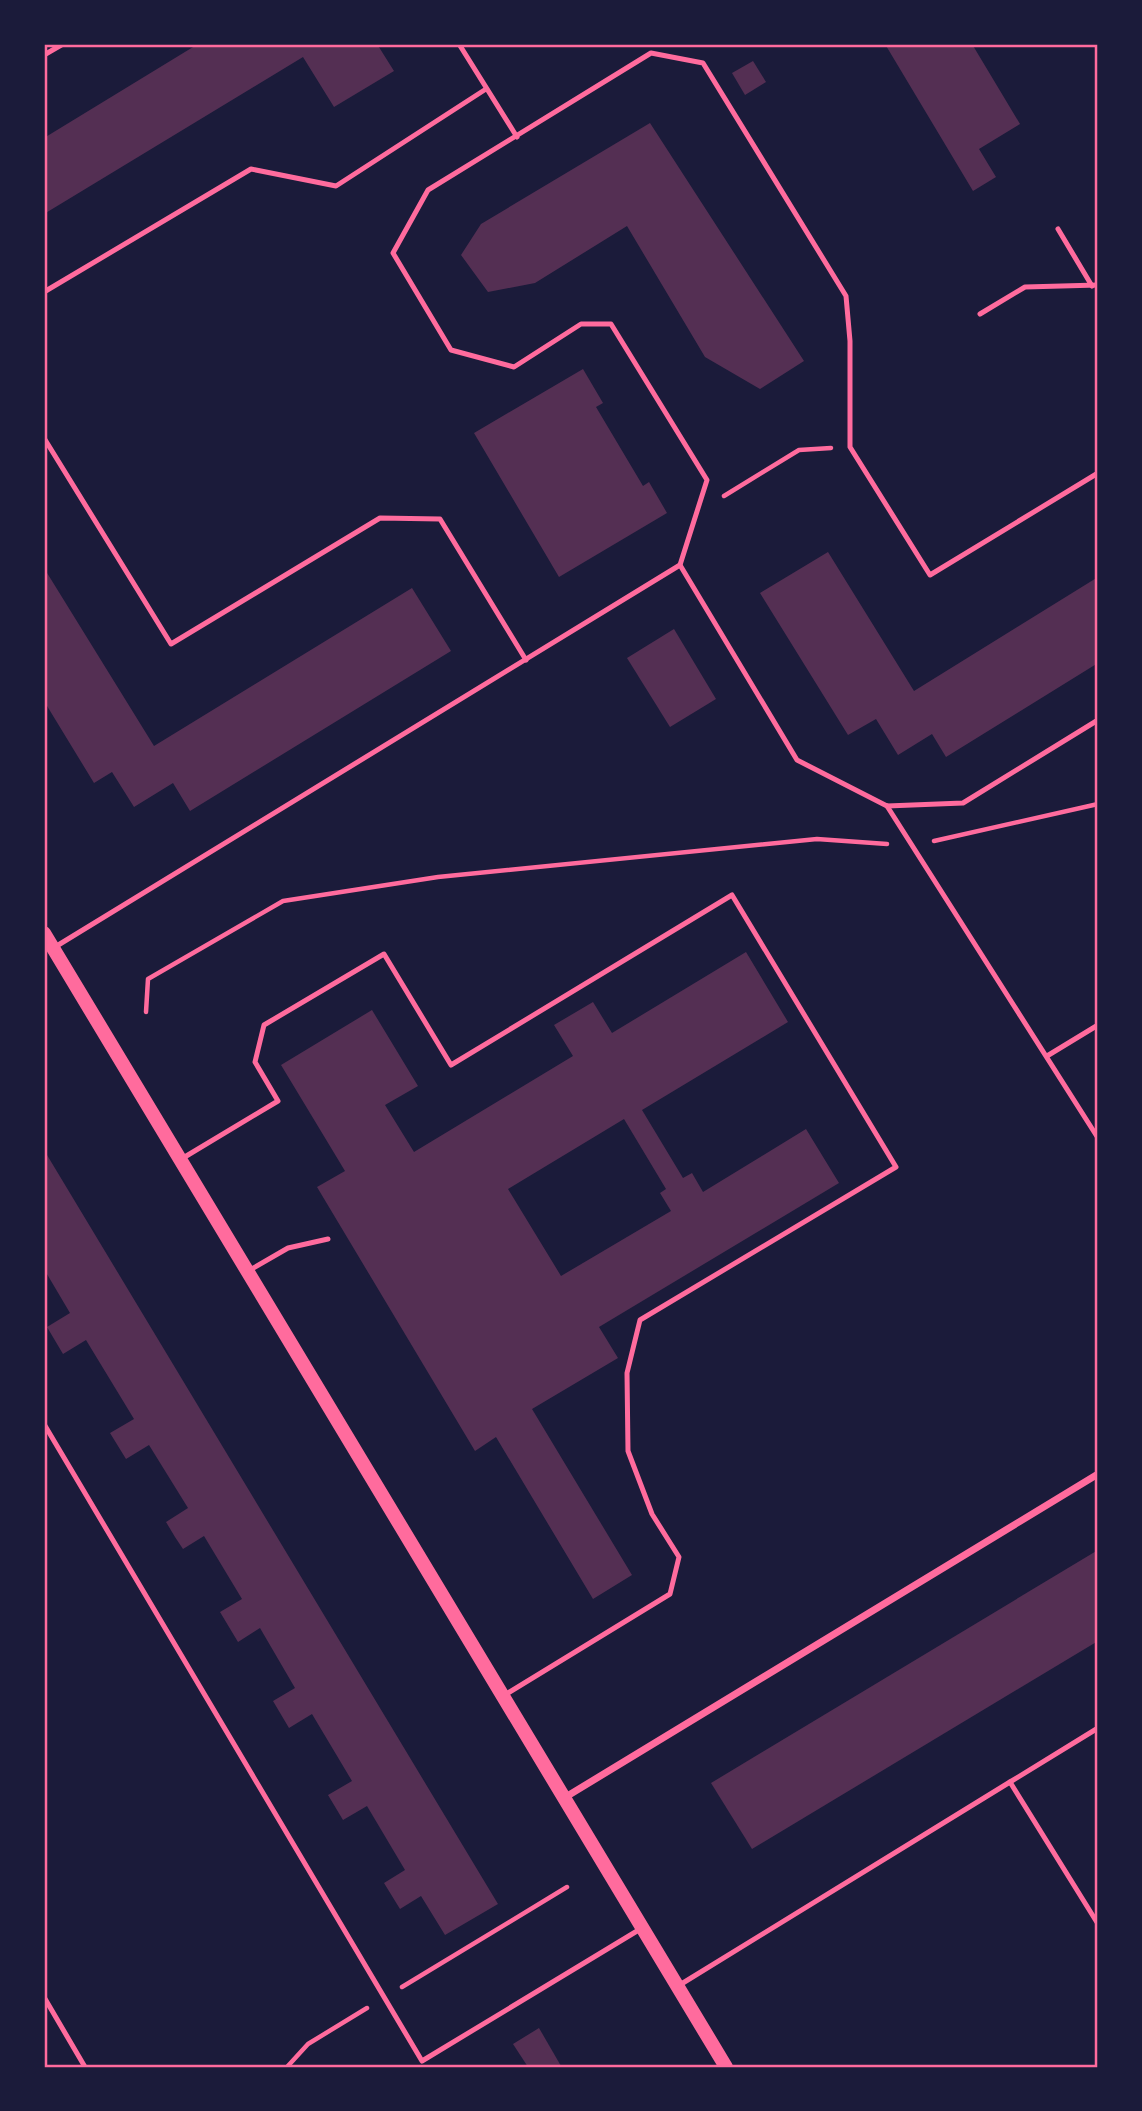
<svg xmlns="http://www.w3.org/2000/svg" width="1142" height="2111" font-family="Arial,sans-serif">
<style>
.building{fill:#542f53;fill-rule:evenodd}
.lines{fill:none;stroke-linecap:round;stroke-linejoin:round}
.path{stroke:#ff6b9d;stroke-width:4.5}
.service{stroke:#ff6b9d;stroke-width:5}
.minor{stroke:#ff6b9d;stroke-width:7}
.secondary{stroke:#ff6b9d;stroke-width:14}
.neatline{fill:none;stroke:#ff6b9d;stroke-width:2.5}
</style>
<rect width="100%" height="100%" fill="#1b1b3a"/>
<!-- building -->
<g class="building">
<polygon points="198,44 377,44 394,71 334,107 303,57 44,214 44,138"/>
<polygon points="885,44 972,44 1020,124 979,149 996,177 973,191"/>
<polygon points="753,61 766,82 745,95 732,73"/>
<polygon points="650,123 804,361 760,389 705,357 627,226 535,283 488,292 461,255 481,224"/>
<polygon points="583,369 603,403 596,407 643,486 649,482 667,513 559,577 474,433"/>
<polygon points="828,552 914,691 1098,577 1098,663 946,757 932,734 898,755 876,719 848,735 760,593"/>
<polygon points="44,568 154,746 412,588 451,651 190,811 173,783 134,807 112,772 94,783 44,701"/>
<polygon points="674,629 716,699 670,727 627,658"/>
<path d="M746,952L788,1022L642,1110L683,1178L692,1173L703,1192L806,1129L839,1183L599,1327L618,1358L532,1409L632,1575L593,1599L496,1437L475,1451L317,1187L345,1171L281,1065L372,1010L418,1086L385,1105L414,1152L573,1056L554,1025L593,1002L612,1033ZM624,1119L666,1189L660,1193L671,1211L561,1276L508,1189Z"/>
<polygon points="44,1150 498,1904 445,1935 421,1896 400,1909 384,1883 405,1870 367,1806 343,1820 328,1795 352,1781 312,1714 289,1728 273,1701 295,1688 260,1628 238,1642 220,1612 242,1599 204,1536 183,1549 175,1537 166,1522 188,1508 149,1445 126,1459 110,1433 134,1419 86,1340 63,1354 47,1327 70,1313 44,1269"/>
<polygon points="1098,1550 1098,1641 752,1849 711,1783"/>
<polygon points="539,2028 561,2066 558,2067 528,2067 513,2044"/>
</g>
<g class="lines">
<!-- path -->
<g class="path">
<polyline points="724,496 799,450 831,448"/>
<polyline points="934,841 1098,804"/>
<polyline points="146,1012 148,979 283,901 438,877 817,839 887,844"/>
<polyline points="402,1987 567,1887"/>
<polyline points="287,2067 308,2044 367,2008"/>
</g>
<!-- service -->
<g class="service">
<polyline points="459,44 517,137"/>
<polyline points="44,55 63,44"/>
<polyline points="1058,229 1092,286"/>
<polyline points="44,292 251,169 336,186 486,89"/>
<polyline points="980,314 1025,287 1098,285"/>
<polyline points="44,438 171,644 380,518 440,519 526,660"/>
<polyline points="1098,473 930,575 850,447 850,341 846,296 703,63 651,53 428,190 393,253 451,350 514,367 581,324 611,324 707,480 680,565 797,760 887,806 963,803 1098,720"/>
<polyline points="887,806 1098,1138"/>
<polyline points="55,947 680,565"/>
<polyline points="1047,1056 1098,1025"/>
<polyline points="183,1158 278,1101 255,1062 264,1025 384,954 451,1065 732,895 896,1167 640,1320 627,1373 628,1451 652,1514 679,1557 670,1594 503,1696"/>
<polyline points="250,1270 288,1248 328,1239"/>
<polyline points="44,1424 422,2061 642,1928"/>
<polyline points="1010,1782 1098,1728"/>
<polyline points="678,1986 1010,1782 1098,1924"/>
<polyline points="44,1997 85,2067"/>
</g>
<!-- minor -->
<polyline class="minor" points="564,1798 1098,1474"/>
<!-- secondary -->
<polyline class="secondary" points="44,933 726,2067"/>
</g>
<!-- border -->
<rect width="1142" height="2111" fill="none" stroke="#1b1b3a" stroke-width="91"/>
<rect x="46" y="46" width="1050" height="2020" class="neatline"/>
</svg>
